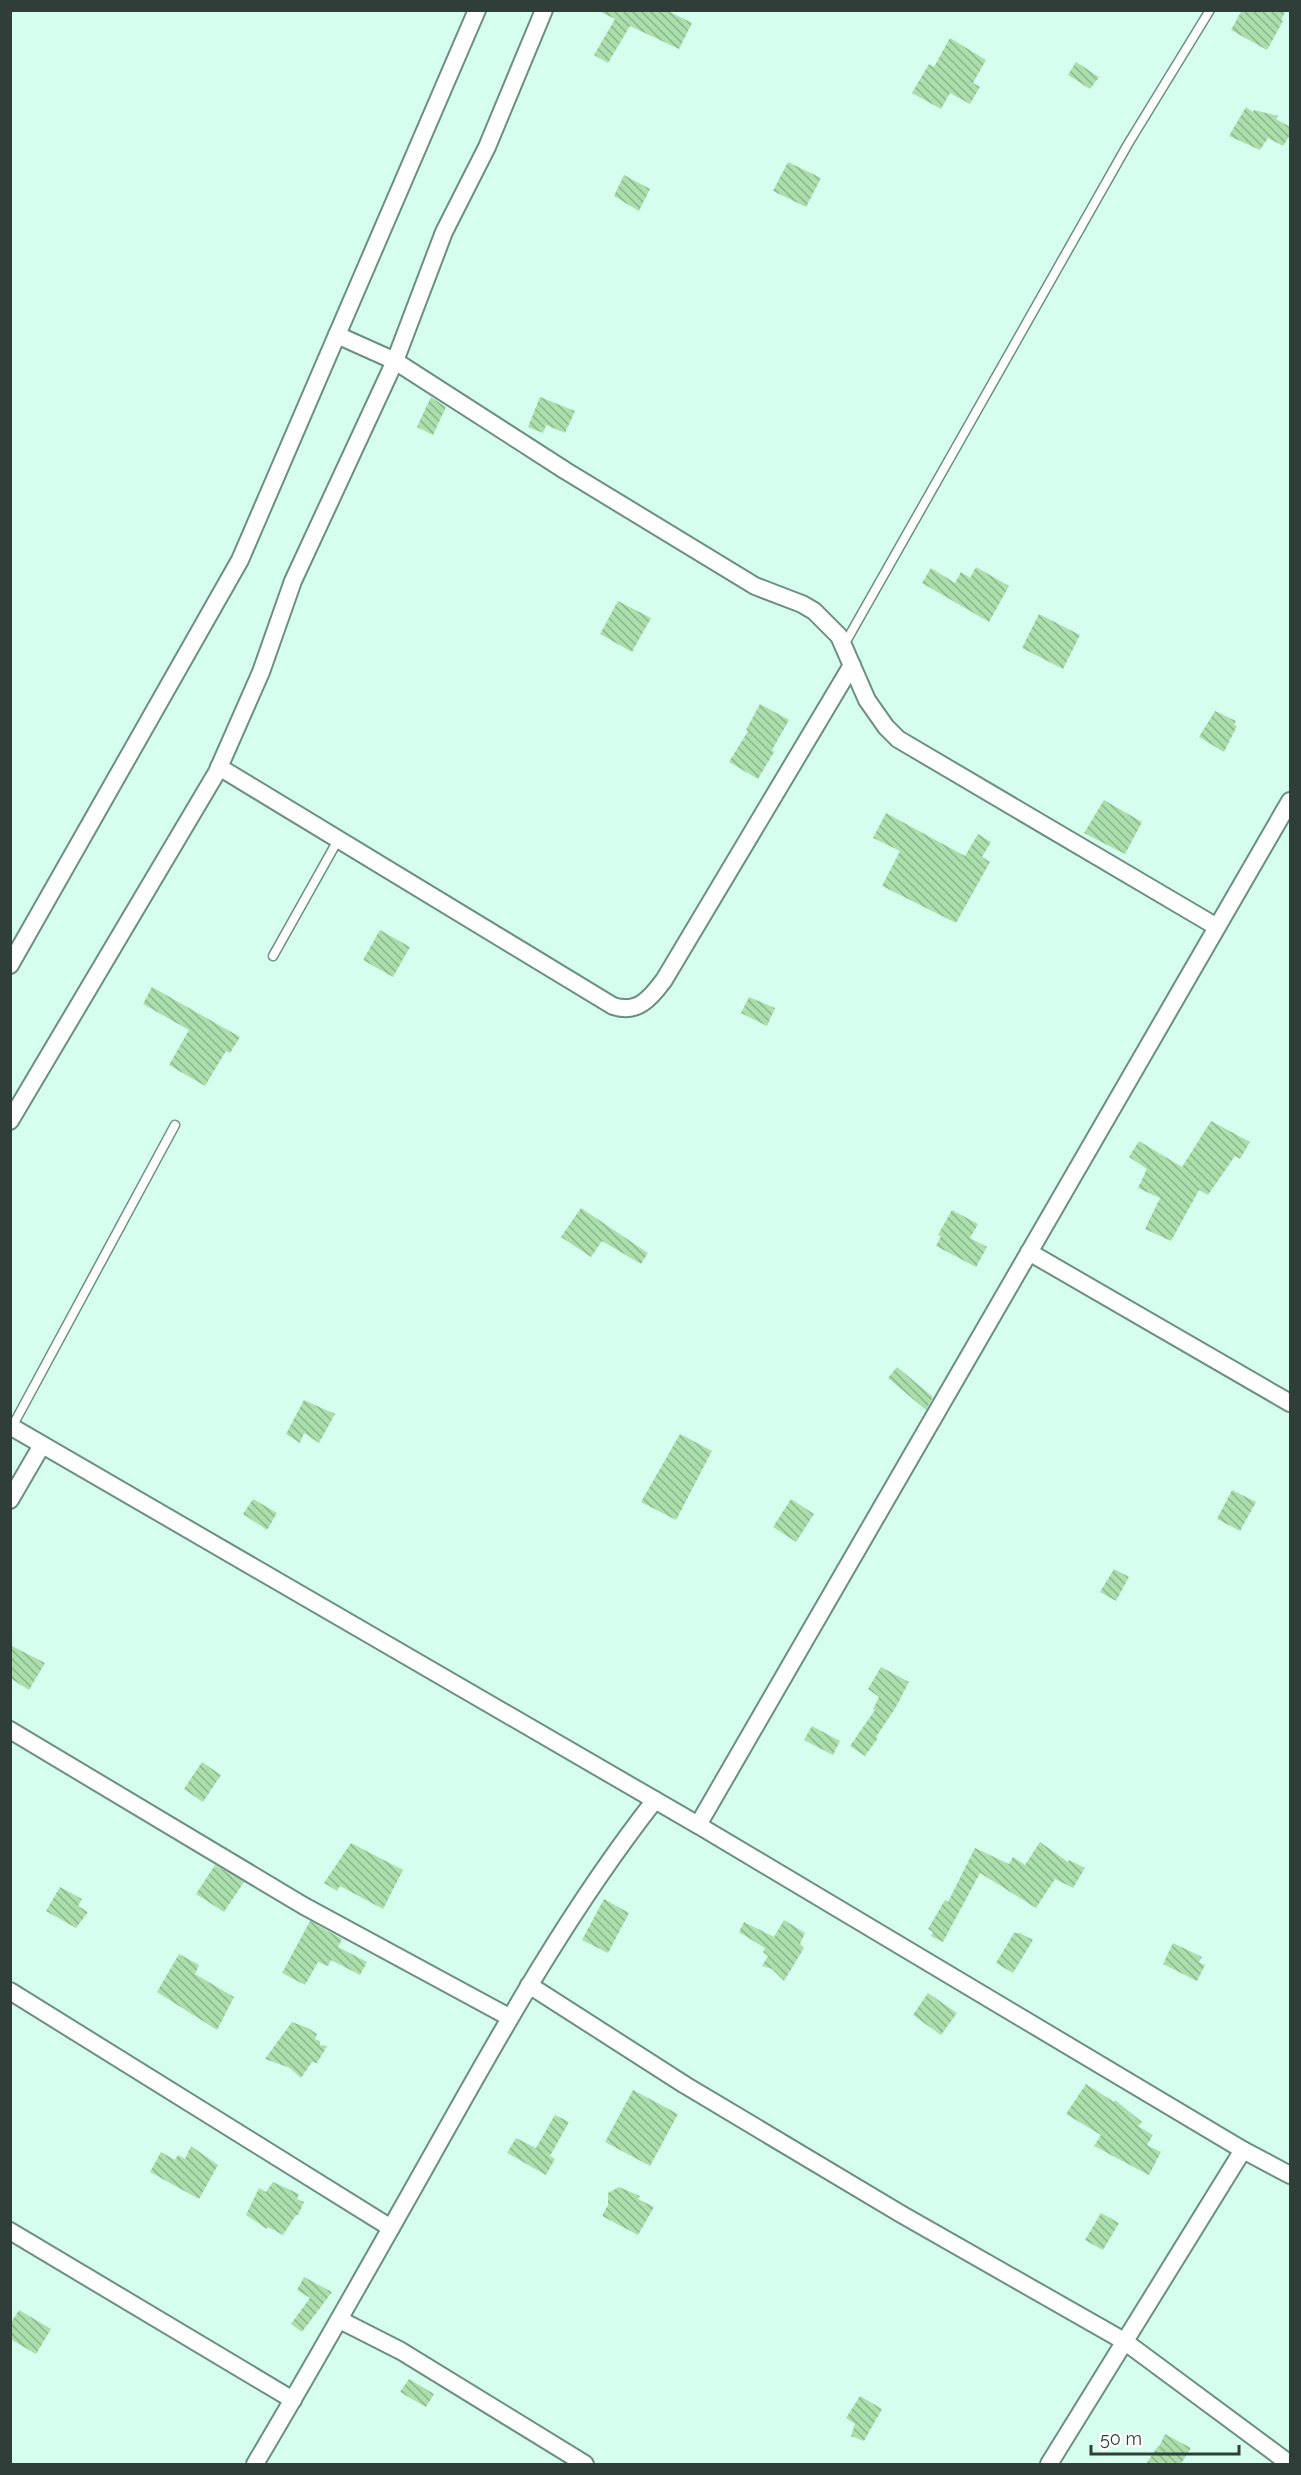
<svg xmlns="http://www.w3.org/2000/svg" width="1301" height="2475" font-family="Raleway,sans-serif">
<style>
.building{fill:url(#building-back-hatch)}
.lines{fill:none;stroke-linecap:round;stroke-linejoin:round}
.service-casing{stroke:#6b8f82;stroke-width:11}
.minor-casing{stroke:#6b8f82;stroke-width:20}
.service{stroke:#fff;stroke-width:8}
.minor{stroke:#fff;stroke-width:16}
</style>
<defs>
<pattern id="building-back-hatch" width="6" height="6" patternUnits="userSpaceOnUse" patternTransform="scale(1.5)"><rect width="6" height="6" fill="#aadeab"/><path d="M-1 5l2 2M0 0l6 6M5-1l2 2" fill="none" stroke="#8bb58c"/></pattern>
</defs>
<rect width="100%" height="100%" fill="#d6feef"/>
<!-- building -->
<g class="building">
<polygon points="597,10 666,10 692,23 679,49 630,26 608,63 594,55 615,19"/>
<polygon points="1242,10 1286,10 1281,20 1283,21 1267,50 1231,30"/>
<polygon points="950,38 986,60 973,83 980,87 970,104 950,93 941,109 912,93 929,64 934,67"/>
<polygon points="1076,62 1099,77 1090,89 1068,75"/>
<polygon points="1246,107 1253,112 1254,110 1278,116 1276,119 1290,127 1290,135 1283,146 1268,138 1260,150 1229,136"/>
<polygon points="788,162 821,178 806,207 773,191"/>
<polygon points="624,175 650,189 639,211 614,196"/>
<polygon points="431,397 446,407 433,435 417,427"/>
<polygon points="540,397 575,411 565,433 546,425 543,433 528,427"/>
<polygon points="976,567 1009,586 989,622 922,583 931,568 955,583 961,572 970,578"/>
<polygon points="618,601 651,618 632,652 600,634"/>
<polygon points="1039,614 1080,635 1063,669 1022,648"/>
<polygon points="760,704 789,720 772,750 774,752 758,779 729,762 748,731 746,730"/>
<polygon points="1215,711 1236,721 1234,725 1237,726 1224,752 1199,737"/>
<polygon points="1104,800 1142,822 1125,854 1084,833"/>
<polygon points="886,813 965,856 978,834 991,842 982,857 990,862 956,923 882,886 900,851 873,838"/>
<polygon points="380,930 410,947 393,977 363,960"/>
<polygon points="152,987 240,1037 230,1053 226,1051 205,1086 169,1065 189,1030 143,1004"/>
<polygon points="749,997 775,1008 767,1026 741,1013"/>
<polygon points="1211,1121 1250,1142 1240,1159 1235,1156 1208,1195 1199,1190 1171,1241 1145,1229 1160,1198 1138,1188 1147,1169 1129,1157 1139,1141 1182,1167"/>
<polygon points="581,1208 648,1253 641,1264 602,1241 591,1257 561,1237"/>
<polygon points="952,1210 978,1224 970,1238 987,1247 976,1267 936,1246 941,1236 938,1235"/>
<polygon points="897,1367 933,1397 926,1410 888,1378"/>
<polygon points="304,1400 335,1414 319,1443 304,1433 300,1443 286,1434"/>
<polygon points="680,1434 712,1451 676,1520 641,1502"/>
<polygon points="1232,1490 1256,1502 1240,1531 1217,1519"/>
<polygon points="253,1499 277,1513 267,1530 243,1514"/>
<polygon points="791,1499 814,1514 796,1542 773,1527"/>
<polygon points="1114,1569 1129,1577 1116,1601 1100,1592"/>
<polygon points="10,1645 45,1663 29,1690 10,1678"/>
<polygon points="881,1667 909,1682 896,1707 876,1737 878,1738 865,1756 850,1746 875,1710 873,1709 879,1697 868,1689"/>
<polygon points="812,1726 840,1741 833,1755 804,1740"/>
<polygon points="202,1762 221,1775 203,1802 184,1789"/>
<polygon points="1040,1842 1068,1862 1069,1860 1085,1868 1073,1888 1055,1879 1036,1908 980,1873 943,1942 931,1936 933,1932 928,1929 945,1900 948,1902 975,1848 1009,1864 1013,1857 1025,1865"/>
<polygon points="351,1843 403,1870 383,1909 340,1886 337,1891 324,1883"/>
<polygon points="215,1865 244,1882 224,1912 196,1894"/>
<polygon points="60,1887 82,1899 78,1906 88,1912 76,1928 46,1911"/>
<polygon points="604,1899 629,1913 608,1953 582,1940"/>
<polygon points="784,1920 805,1933 800,1944 804,1948 784,1981 772,1969 762,1966 768,1956 763,1952 765,1948 739,1932 744,1922 774,1937"/>
<polygon points="310,1921 342,1939 338,1947 367,1962 360,1975 331,1960 328,1966 318,1962 305,1985 282,1973"/>
<polygon points="1014,1933 1020,1933 1033,1940 1013,1973 996,1963"/>
<polygon points="1173,1943 1202,1957 1199,1962 1205,1965 1197,1981 1163,1964"/>
<polygon points="179,1954 199,1965 195,1974 234,1997 217,2030 157,1992"/>
<polygon points="928,1993 957,2013 941,2035 913,2015"/>
<polygon points="292,2022 308,2028 317,2034 315,2039 320,2041 320,2045 327,2046 317,2063 312,2062 301,2078 290,2068 265,2059"/>
<polygon points="1086,2084 1114,2102 1115,2100 1142,2122 1138,2126 1153,2135 1147,2145 1161,2152 1149,2175 1094,2146 1101,2135 1066,2114"/>
<polygon points="633,2090 678,2114 650,2166 605,2142"/>
<polygon points="555,2115 569,2122 550,2156 555,2159 546,2175 507,2153 516,2138 536,2148"/>
<polygon points="191,2146 218,2165 199,2199 150,2172 161,2152 175,2160 178,2155 185,2159"/>
<polygon points="273,2182 299,2194 297,2199 304,2202 298,2215 296,2215 283,2235 268,2227 267,2229 246,2215 259,2188 266,2192"/>
<polygon points="619,2187 640,2196 638,2199 654,2207 638,2235 602,2216 608,2205 608,2193"/>
<polygon points="1101,2213 1119,2223 1103,2250 1085,2240"/>
<polygon points="304,2277 332,2292 302,2332 291,2324 310,2298 297,2290"/>
<polygon points="19,2310 51,2329 36,2354 10,2339 10,2324"/>
<polygon points="409,2379 434,2394 426,2407 400,2392"/>
<polygon points="860,2396 882,2409 864,2441 851,2436 855,2424 846,2418"/>
<polygon points="1165,2434 1191,2448 1181,2464 1146,2464 1158,2446 1159,2447"/>
</g>
<g class="lines">
<!-- service casing -->
<g class="service-casing">
<g id="service">
<polyline points="844,645 1128,144 1210,10"/>
<polyline points="273,956 338,840"/>
<polyline points="12,1427 175,1125"/>
</g>
</g>
<!-- minor casing -->
<g class="minor-casing">
<g id="minor">
<polyline points="337,335 395,361 566,471 755,586 802,604 814,611 839,636 867,700 886,727 898,739 1217,927"/>
<path d="M219,767L613,1006C637,1014 650,999 664,980L852,665"/>
<polyline points="1290,801 698,1825 1243,2150 1290,2175"/>
<polyline points="10,965 240,560 477,10"/>
<polyline points="10,1121 217,772 261,672 293,581 395,361 444,232 487,147 544,10"/>
<polyline points="1029,1252 1290,1403"/>
<polyline points="10,1426 698,1825"/>
<polyline points="10,1500 42,1445"/>
<polyline points="10,1730 304,1906 509,2017"/>
<polyline points="529,1985 685,2085 901,2214 1124,2341 1290,2464"/>
<polyline points="10,1991 391,2228"/>
<polyline points="10,2231 293,2400"/>
<polyline points="340,2320 401,2351 585,2464"/>
<path d="M255,2464C315,2363 373,2260 431,2157C500,2034 568,1911 655,1800"/>
<polyline points="1049,2464 1243,2150"/>
</g>
</g>
<!-- service -->
<use href="#service" class="service"/>
<!-- minor -->
<use href="#minor" class="minor"/>
</g>
<!-- border -->
<rect width="1301" height="2475" fill="none" stroke="#2f3e39" stroke-width="24"/>
<!-- scale -->
<path d="M1091 2445v9h148v-9" fill="none" stroke="#2f3e39" stroke-width="3"/>
<text x="1100" y="2445" font-size="18" fill="#2f3e39" stroke="#ffffff" stroke-width="4.5" paint-order="stroke">50 m</text>
</svg>
